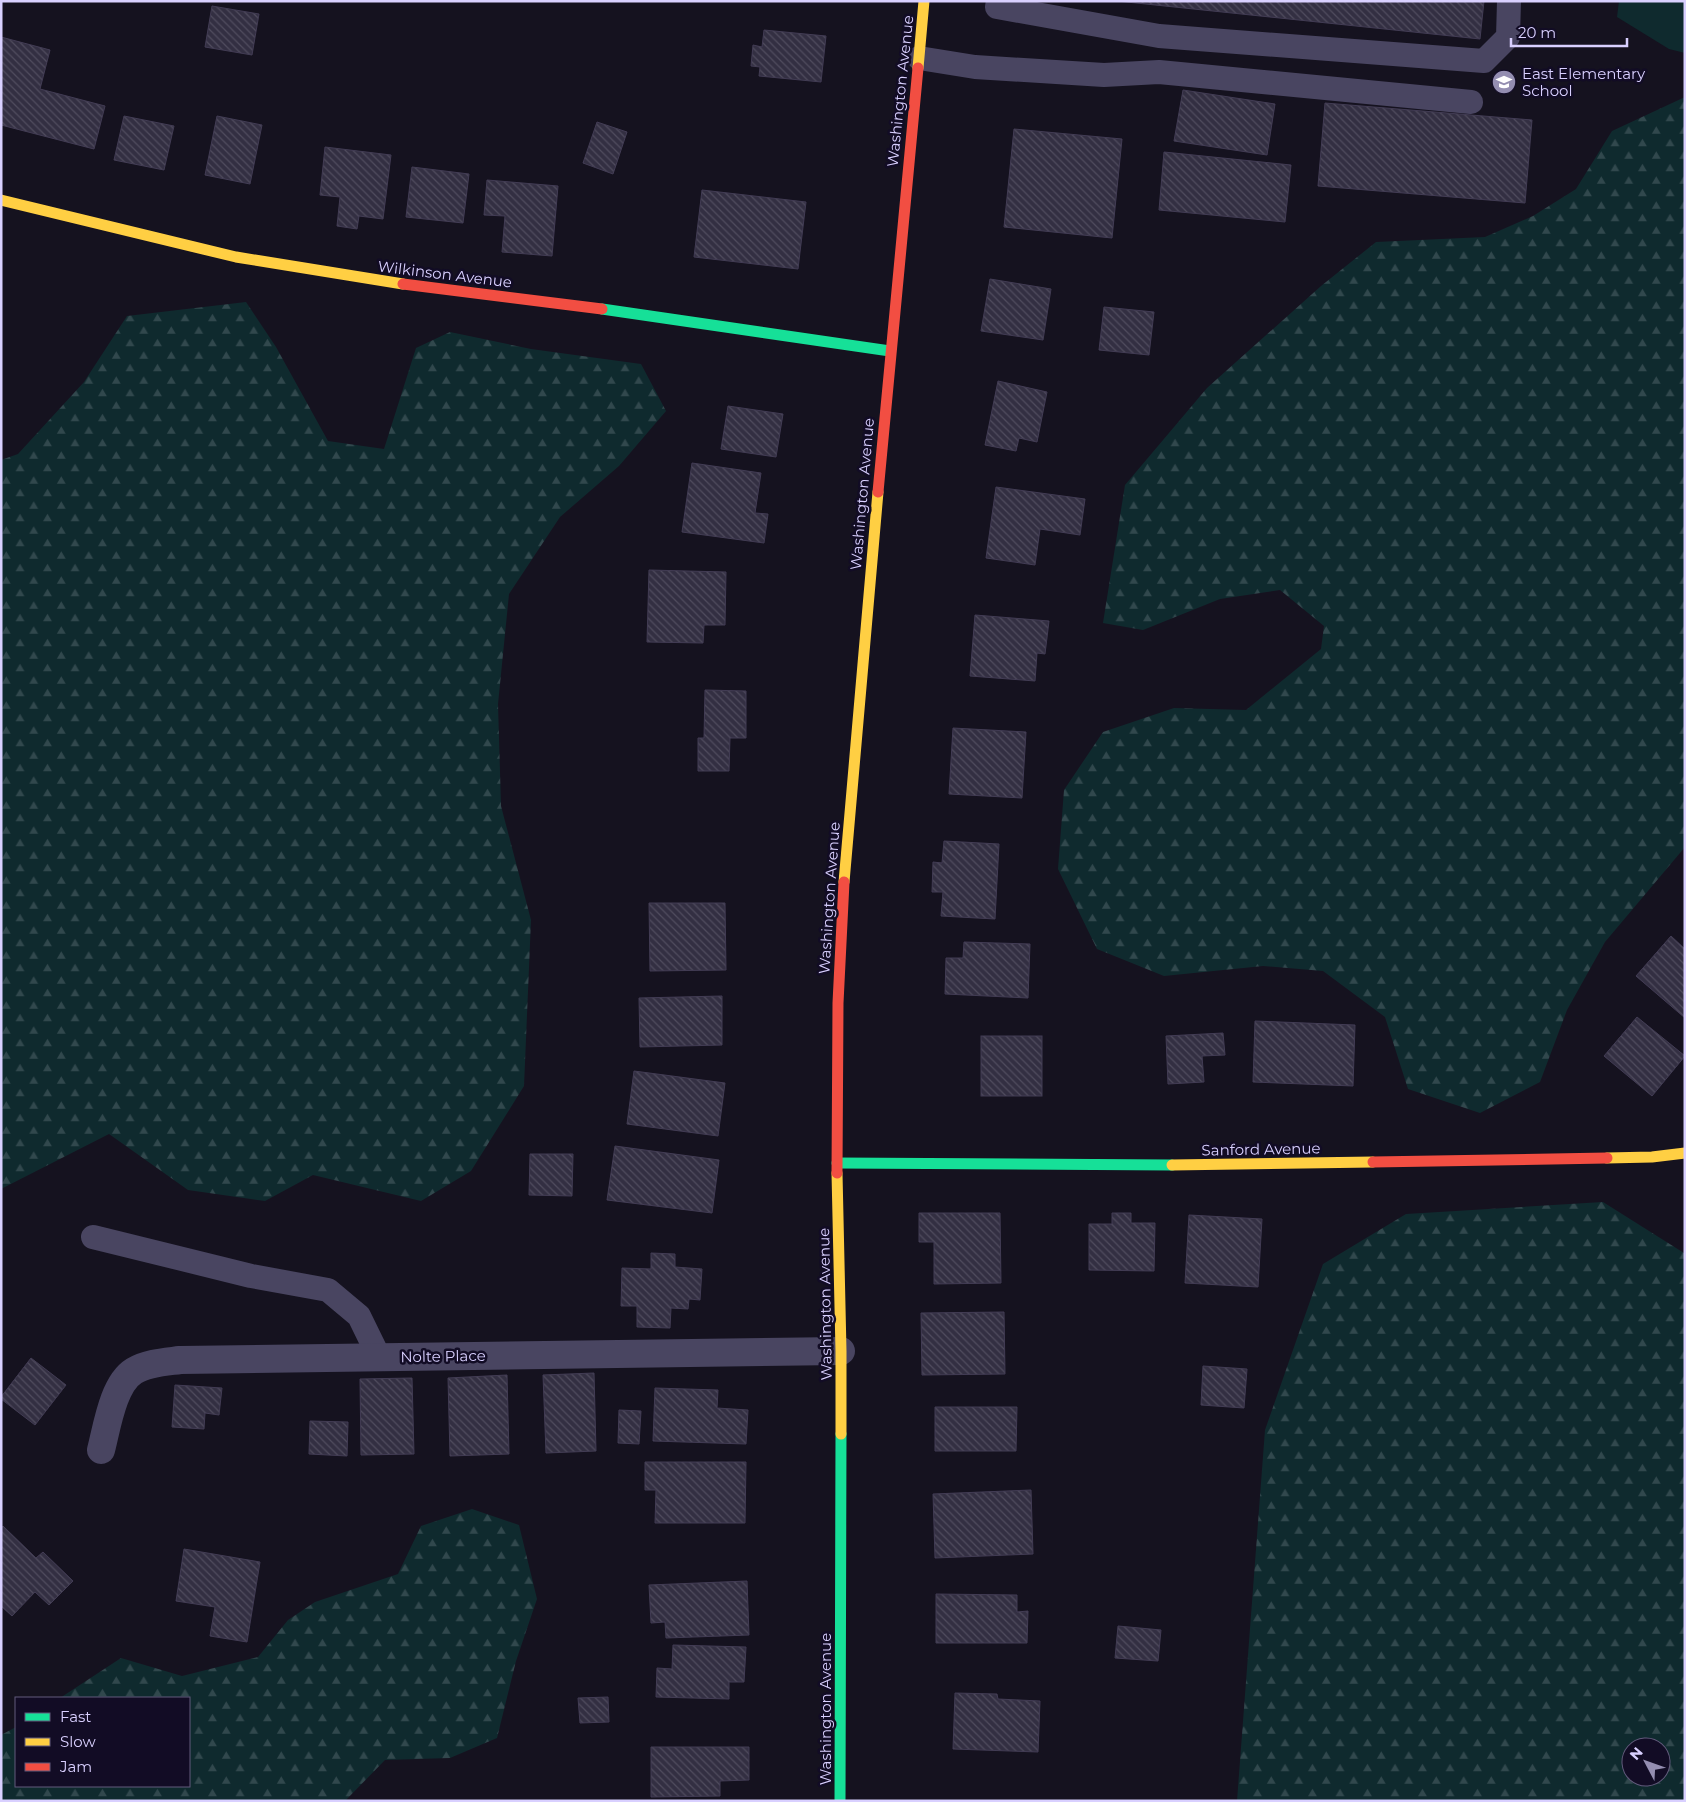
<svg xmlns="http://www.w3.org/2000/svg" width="1686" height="1802" font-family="Montserrat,sans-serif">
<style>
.green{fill:#0f2a2e}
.forest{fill:url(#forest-firs);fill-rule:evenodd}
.building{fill:url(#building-back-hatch);stroke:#423c54}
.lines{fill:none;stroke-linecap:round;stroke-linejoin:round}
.lane{stroke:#494561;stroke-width:24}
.street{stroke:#494561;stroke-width:28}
.fast{stroke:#16e098;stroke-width:11}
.slow{stroke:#ffcf43;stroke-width:11}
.jam{stroke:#f24e42;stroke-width:11}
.labels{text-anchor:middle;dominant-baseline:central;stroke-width:5;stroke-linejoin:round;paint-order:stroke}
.poi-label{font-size:15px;fill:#d9d0ff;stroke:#120c25;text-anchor:start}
.street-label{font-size:15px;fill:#d9d0ff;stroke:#120c25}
</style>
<defs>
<pattern id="forest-firs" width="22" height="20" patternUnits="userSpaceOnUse" patternTransform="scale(1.25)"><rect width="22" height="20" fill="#0f2a2e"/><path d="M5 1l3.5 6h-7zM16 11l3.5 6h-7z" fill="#31484d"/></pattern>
<pattern id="building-back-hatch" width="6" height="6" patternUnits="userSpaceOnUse" patternTransform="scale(1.25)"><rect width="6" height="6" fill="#332f42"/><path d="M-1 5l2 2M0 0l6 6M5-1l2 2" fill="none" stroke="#504c5e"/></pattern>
</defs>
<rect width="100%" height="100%" fill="#15121f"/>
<!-- green -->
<polygon class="green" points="1619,1 1685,1 1685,53 1669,49 1617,17"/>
<!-- forest -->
<g class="forest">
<polygon points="1685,97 1685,847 1605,942 1567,1010 1540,1082 1480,1113 1408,1089 1385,1017 1323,971 1263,966 1164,976 1097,949 1058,869 1064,790 1103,732 1174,708 1246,710 1321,649 1324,626 1280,590 1220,599 1143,630 1103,623 1125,485 1207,388 1321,286 1376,242 1485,237 1533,216 1576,189 1612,131"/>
<polygon points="246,302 276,347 328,441 384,449 416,348 450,332 531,349 641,364 666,411 619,466 560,517 509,594 498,704 501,806 531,920 524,1086 471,1171 421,1201 313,1175 265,1201 188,1190 109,1134 1,1189 1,460 18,454 84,382 127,316"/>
<path d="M1603,1202L1684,1253L1685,1801H1237L1265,1430L1323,1264L1406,1214ZM1631,1747H1661V1777H1631Z"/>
<polygon points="472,1509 519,1525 537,1599 516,1661 497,1738 450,1758 385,1760 345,1801 1,1801 1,1735 16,1727 16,1786 189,1786 189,1698 60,1698 121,1658 182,1676 258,1657 288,1620 315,1602 398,1574 421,1526"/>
</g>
<!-- building -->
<g class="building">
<polygon points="1117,1 1484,1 1480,39"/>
<polygon points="212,6 259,14 252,55 205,47"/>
<polygon points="764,30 826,36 821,82 759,76 760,67 751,66 753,45 762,47"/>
<polygon points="1,37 50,50 40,89 105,106 94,149 1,125"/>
<polygon points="1183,90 1275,104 1267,155 1174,141"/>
<polygon points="1325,103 1532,120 1525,203 1318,186"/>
<polygon points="124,116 174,126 164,170 114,160"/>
<polygon points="217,116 262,125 250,184 205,175"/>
<polygon points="597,122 627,132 613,174 583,163"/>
<polygon points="1014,129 1122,139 1112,238 1004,227"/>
<polygon points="325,147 391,155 383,219 359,216 357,229 337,226 340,197 320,195"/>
<polygon points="1164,152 1291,165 1285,222 1159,210"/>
<polygon points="412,167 469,174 463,223 406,217"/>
<polygon points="487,180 558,186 552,256 502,252 505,216 484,215"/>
<polygon points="702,190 806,202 798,269 694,257"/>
<polygon points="990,279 1051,289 1043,340 981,331"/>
<polygon points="1104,307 1154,312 1149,355 1099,350"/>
<polygon points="998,381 1047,392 1037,442 1019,438 1016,451 985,445"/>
<polygon points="728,406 783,414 776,457 721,449"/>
<polygon points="692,463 761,473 755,513 768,514 764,543 682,532"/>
<polygon points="996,487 1085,499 1080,535 1040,529 1035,565 986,558"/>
<polygon points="649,570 726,572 725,625 704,625 703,643 647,642"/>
<polygon points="975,615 1049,621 1045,654 1037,653 1035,681 970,676"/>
<polygon points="705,690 746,691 746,738 730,738 729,771 698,771 698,738 704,738"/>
<polygon points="953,728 1026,732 1022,798 949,794"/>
<polygon points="944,841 999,844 995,919 941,916 943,892 932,892 933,862 942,863"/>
<polygon points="649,903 725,903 726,970 650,971"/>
<polygon points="1671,936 1685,949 1685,1018 1636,976"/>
<polygon points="964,942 1030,944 1028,998 945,994 946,958 963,958"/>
<polygon points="722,996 722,1045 640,1047 639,998"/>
<polygon points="1637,1017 1685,1056 1652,1096 1604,1056"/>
<polygon points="1255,1021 1355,1025 1353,1086 1253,1082"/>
<polygon points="1223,1033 1225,1055 1202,1056 1204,1082 1168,1084 1166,1036"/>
<rect x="981" y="1036" width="61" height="60"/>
<polygon points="634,1071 725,1083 718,1136 627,1124"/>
<polygon points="615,1146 719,1160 712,1213 607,1200"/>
<polygon points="530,1154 573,1154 572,1196 529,1195"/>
<polygon points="919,1213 1000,1213 1001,1283 934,1284 934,1242 919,1242"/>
<polygon points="1112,1213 1131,1213 1131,1223 1155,1223 1154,1271 1089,1270 1089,1224 1112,1224"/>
<polygon points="1189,1215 1262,1219 1258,1287 1185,1283"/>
<polygon points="651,1253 675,1254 675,1267 702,1269 700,1300 689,1299 688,1309 671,1308 670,1328 637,1327 637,1306 621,1306 622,1268 651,1269"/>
<polygon points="1004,1312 1005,1374 922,1375 921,1313"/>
<polygon points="31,1358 66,1385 35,1425 1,1399 1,1397"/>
<polygon points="1203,1366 1247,1369 1244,1408 1201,1405"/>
<polygon points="594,1373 596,1451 546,1453 543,1375"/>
<polygon points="507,1375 509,1454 450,1456 448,1378"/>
<polygon points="412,1378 414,1454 361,1455 360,1379"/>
<polygon points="175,1385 222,1388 219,1415 205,1413 204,1429 172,1427"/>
<polygon points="655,1388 718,1390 717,1408 748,1410 746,1444 653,1441"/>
<polygon points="935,1407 1017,1407 1016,1451 935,1451"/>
<polygon points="619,1410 641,1411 639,1444 618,1443"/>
<polygon points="310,1421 348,1422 347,1456 309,1454"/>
<polygon points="645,1462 746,1462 745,1523 655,1523 656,1490 645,1490"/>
<polygon points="1031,1490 1033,1554 935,1558 933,1494"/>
<polygon points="3,1526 36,1558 43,1552 73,1581 49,1605 35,1592 12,1616 1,1606 1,1529"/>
<polygon points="184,1549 260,1562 247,1642 210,1636 215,1607 176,1601"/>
<polygon points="747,1581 749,1635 666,1638 665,1622 651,1623 649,1585"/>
<polygon points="936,1594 1017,1595 1017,1612 1028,1611 1027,1643 936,1643"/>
<polygon points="1118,1626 1161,1630 1158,1661 1115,1658"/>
<polygon points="673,1645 746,1647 744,1682 729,1682 729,1699 656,1697 657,1668 672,1669"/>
<polygon points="955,1693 997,1694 998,1699 1040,1701 1038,1752 953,1749"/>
<polygon points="608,1697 609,1722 580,1723 578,1698"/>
<polygon points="651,1747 749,1747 749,1780 720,1781 720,1796 651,1797"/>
</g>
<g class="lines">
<!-- lane -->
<g class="lane">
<polyline points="998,1 997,7 1159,36 1484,61 1508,37 1509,1"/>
<polyline points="919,58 975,67 1104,75 1159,72 1471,102"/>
<polyline points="93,1237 251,1276 328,1290 359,1316 379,1357"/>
</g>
<!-- street -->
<path class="street" d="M101,1450C107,1427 113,1384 134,1371C147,1363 165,1362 180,1360L841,1351"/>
<!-- fast -->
<g class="fast">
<polyline points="602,309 890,351"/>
<polyline points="837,1163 1172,1165"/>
<polyline points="840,1801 841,1434"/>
</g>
<!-- slow -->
<g class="slow">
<polyline points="918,68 924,1"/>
<polyline points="1,200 236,257 403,284"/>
<polyline points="844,882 878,492"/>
<polyline points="1607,1158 1652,1157 1685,1153"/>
<polyline points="1172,1165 1373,1162"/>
<polyline points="837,1173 841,1351 841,1434"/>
</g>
<!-- jam -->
<g class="jam">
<polyline points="403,284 602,309"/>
<polyline points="878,492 918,68"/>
<polyline points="1373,1162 1607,1158"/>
<polyline points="837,1173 838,1003 844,882"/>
</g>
</g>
<!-- icons -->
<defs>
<g id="school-disc" transform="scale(1.25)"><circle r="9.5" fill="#948eb1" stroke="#120c25"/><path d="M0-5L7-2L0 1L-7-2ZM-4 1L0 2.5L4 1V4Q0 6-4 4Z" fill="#fff"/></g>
</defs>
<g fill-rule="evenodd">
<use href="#school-disc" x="1504" y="82"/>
</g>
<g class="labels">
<!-- poi labels -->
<g class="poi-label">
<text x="1522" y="73">East Elementary<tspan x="1522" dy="17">School</tspan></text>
</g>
<!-- street labels -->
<g class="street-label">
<text transform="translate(900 91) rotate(-84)">Washington Avenue</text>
<text transform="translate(445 274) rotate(7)">Wilkinson Avenue</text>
<text transform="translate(862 494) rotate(-85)">Washington Avenue</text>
<text transform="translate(829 898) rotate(-86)">Washington Avenue</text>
<text transform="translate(1261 1149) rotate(-1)">Sanford Avenue</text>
<text transform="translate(825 1304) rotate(-91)">Washington Avenue</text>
<text transform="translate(443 1356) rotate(-1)">Nolte Place</text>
<text transform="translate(825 1709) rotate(-90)">Washington Avenue</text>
</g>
</g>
<!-- border -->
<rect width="1686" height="1802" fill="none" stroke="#d9d0ff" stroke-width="5"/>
<!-- legend -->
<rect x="15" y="1697" width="175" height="90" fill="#120c25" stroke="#625a7c"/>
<rect x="25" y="1713" width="25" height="8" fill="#16e098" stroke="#625a7c"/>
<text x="60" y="1722" font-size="15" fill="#d9d0ff">Fast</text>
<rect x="25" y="1738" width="25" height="8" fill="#ffcf43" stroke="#625a7c"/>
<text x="60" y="1747" font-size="15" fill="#d9d0ff">Slow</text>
<rect x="25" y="1763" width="25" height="8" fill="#f24e42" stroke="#625a7c"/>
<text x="60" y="1772" font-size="15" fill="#d9d0ff">Jam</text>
<!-- north arrow -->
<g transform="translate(1646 1762) rotate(311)"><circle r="24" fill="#120c25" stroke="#625a7c"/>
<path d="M0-4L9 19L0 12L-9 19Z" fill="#948eb1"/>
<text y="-8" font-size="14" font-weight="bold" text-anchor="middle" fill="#d9d0ff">N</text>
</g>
<!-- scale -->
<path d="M1511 38v8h116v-8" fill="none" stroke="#d9d0ff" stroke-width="2.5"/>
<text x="1518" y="38" font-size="15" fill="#d9d0ff" stroke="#120c25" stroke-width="4" paint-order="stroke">20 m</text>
</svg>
